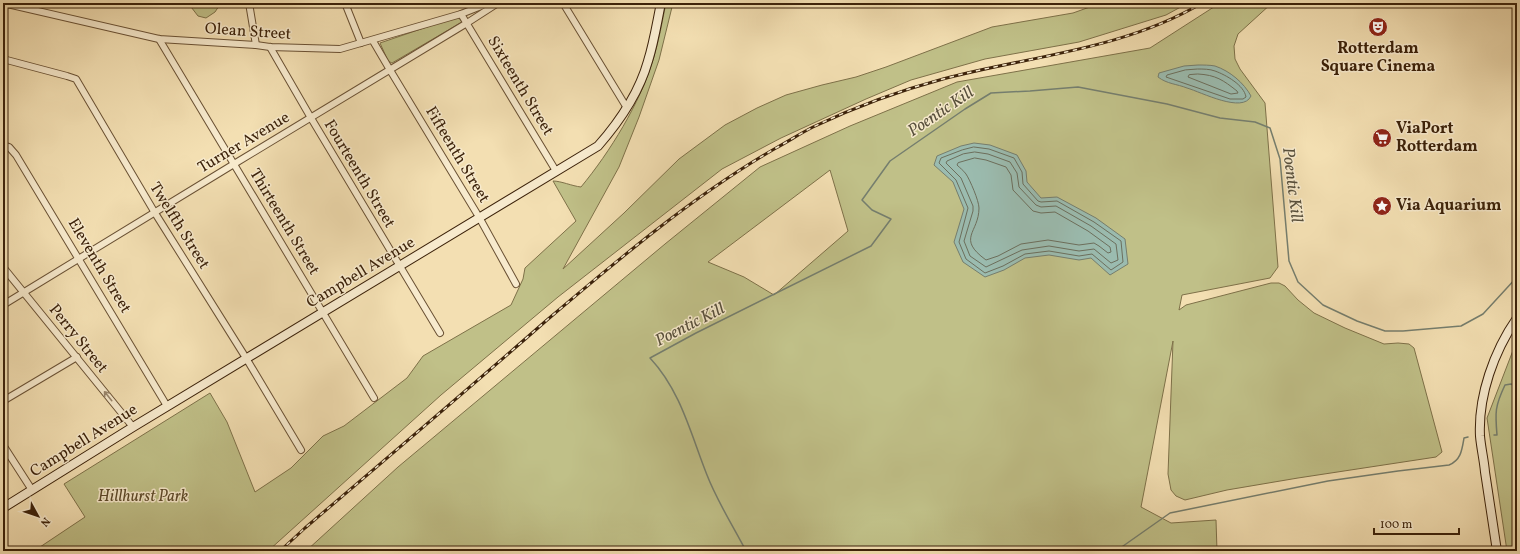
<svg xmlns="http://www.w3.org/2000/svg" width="1520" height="554" font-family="Vollkorn,serif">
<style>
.green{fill:#c0c088;stroke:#7e7149;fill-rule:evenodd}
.water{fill:#9bbcb0;stroke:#757e6e}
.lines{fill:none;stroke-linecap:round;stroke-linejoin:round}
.shore{stroke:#6c6f5d;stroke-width:1}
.stream{stroke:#757e6e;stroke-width:1.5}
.street-casing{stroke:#6a5134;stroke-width:8}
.secondary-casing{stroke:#3c220a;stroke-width:10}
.street{stroke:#f7eacd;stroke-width:6}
.secondary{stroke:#f7eacd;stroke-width:8}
.rail-casing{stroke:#3c220a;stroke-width:3}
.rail{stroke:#f7eacd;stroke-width:1.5;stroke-dasharray:4.5;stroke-linecap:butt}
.oneway{stroke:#9a866c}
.labels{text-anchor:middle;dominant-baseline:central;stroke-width:3;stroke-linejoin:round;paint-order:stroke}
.street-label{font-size:16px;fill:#3c220a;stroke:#f7eacd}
.poi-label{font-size:16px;font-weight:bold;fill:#3c220a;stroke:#f7eacd;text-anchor:start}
.park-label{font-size:16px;font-style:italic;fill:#5d4a2a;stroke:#f7eacd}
.water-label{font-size:17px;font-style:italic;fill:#58503c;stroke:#f7eacd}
</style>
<rect width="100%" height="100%" fill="#f3dfb2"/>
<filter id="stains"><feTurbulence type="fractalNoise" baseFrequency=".005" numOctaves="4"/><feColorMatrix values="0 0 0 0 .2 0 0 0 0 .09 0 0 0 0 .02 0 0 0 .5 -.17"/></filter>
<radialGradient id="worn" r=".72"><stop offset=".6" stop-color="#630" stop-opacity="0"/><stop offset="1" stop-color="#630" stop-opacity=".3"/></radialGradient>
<!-- green -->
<g class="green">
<polygon points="188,3 221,3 215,12 206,18 198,16"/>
<path d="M666,3H673L659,60L639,117L619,167L563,269L624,213L679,159L725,125L757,108L786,95L822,85L856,77L886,67L992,27L1073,13L1101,3H1188L1166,15L1079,42L985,59L911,80L866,99L781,138L722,169L558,297L441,395L268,551H34L85,517L64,484L210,393L227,422L255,492L291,468L323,436L344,426L407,378L423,356L511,305L523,279L525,268L576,221L553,181C561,181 572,186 581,187C610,152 640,103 653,60C659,41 662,22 666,3Z"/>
<path d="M1220,3H1272L1238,34L1234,46L1235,59L1240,69L1265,103L1278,267L1270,278L1182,295L1179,310L1186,305L1271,283H1279L1285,286L1298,300L1314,313L1345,328L1384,344L1398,343L1409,344L1414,348L1442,452L1436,457L1298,478L1227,490L1185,500L1176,496L1171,490L1168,474L1173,341L1141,507L1171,523L1216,520L1217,551H306L398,467L665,244L760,167L850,126L957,82L1150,48ZM830,170L848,231L774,295L744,277L708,262Z"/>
<polygon points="456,17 459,18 462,22 392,63 388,61 380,43"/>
<polygon points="1517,340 1517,551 1507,551 1487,418"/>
</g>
<!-- water -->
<g class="water">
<path d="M1198,65C1203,65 1210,65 1215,66C1230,71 1244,83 1251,96C1243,114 1201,92 1187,88C1177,84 1167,84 1158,77L1159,73L1184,66Z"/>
<polygon points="974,143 990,145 1017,155 1026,171 1027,182 1041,198 1057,197 1096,218 1125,239 1128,264 1110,275 1091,258 1079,260 1049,255 1025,258 1004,270 985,277 963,262 954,242 964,209 953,182 934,165 937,156 961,146"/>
</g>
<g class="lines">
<!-- shore -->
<g class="shore">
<path d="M1198,69C1203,69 1210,69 1215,71C1226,75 1244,85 1246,97L1243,99H1230L1166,77L1167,75L1185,70Z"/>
<path d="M1198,74C1216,75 1223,80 1237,91L1238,93L1231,94L1188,77L1189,75Z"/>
<polygon points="974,147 989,149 1014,158 1022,172 1023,184 1038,201 1041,202 1057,201 1094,222 1121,241 1123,262 1111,270 1092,254 1079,256 1049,251 1025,254 1003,266 985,273 966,259 959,242 968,208 956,180 939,163 941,158 962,150"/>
<polygon points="975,152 988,154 1010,162 1017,173 1019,187 1036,205 1041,207 1056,206 1091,226 1116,244 1118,260 1111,263 1094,249 1079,251 1049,246 1022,250 986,267 970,256 964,241 973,211 973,206 961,178 946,163 947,161 963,154"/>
<path d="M975,158L986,160L1006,167L1011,175L1013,190L1033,211L1041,213L1055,212L1088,231L1110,247L1111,252L1108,253L1099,246L1094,243L1079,245L1048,240L1021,244L998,256L986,260C956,238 979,233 979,208C979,201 970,180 966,174C963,170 960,168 957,165L958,163Z"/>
</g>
<!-- stream -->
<g class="stream">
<path d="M1494,435H1497C1495,412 1495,406 1505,385L1511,384L1517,387"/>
<path d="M746,551C733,526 717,501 707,475C691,435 681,391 650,358L696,333L871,246L891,219L872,210L862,200L890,161L965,109L991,93L1030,91L1078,87L1167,104L1220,118L1255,122L1270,128L1280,159L1289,261L1298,282L1323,305L1357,321L1385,331H1403L1461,326L1483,314L1517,277"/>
<path d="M1116,551L1170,513L1328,481L1398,471L1449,465C1461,460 1462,450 1464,438L1468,437"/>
</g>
<!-- street casing -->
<g class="street-casing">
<g id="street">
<polyline points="3,3 159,39 256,45 270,47 340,49 461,14 489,3"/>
<polyline points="249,3 256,45"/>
<polyline points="345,3 361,43"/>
<polyline points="563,3 627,108"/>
<polyline points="461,14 556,171"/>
<polyline points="159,39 374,398"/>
<polyline points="373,41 390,70 479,217 516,284"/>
<polyline points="270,47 311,118 440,333"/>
<polyline points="3,59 67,76 76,79 155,213 246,358 301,450"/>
<polyline points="3,145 9,147 16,155 167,406"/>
<polyline points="3,267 133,427"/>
<polyline points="3,305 234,164 467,23 498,3"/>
<polyline points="3,401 77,357"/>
<polyline points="3,445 32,490"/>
</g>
</g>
<!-- secondary casing -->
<g class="secondary-casing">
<g id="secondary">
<path d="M3,508L133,427L598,146C620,121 639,93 648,61C654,42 657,22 661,3"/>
<path d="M1497,551C1493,525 1489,499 1485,472C1484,460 1481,448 1480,436C1478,396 1494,351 1517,318"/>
</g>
</g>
<!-- street -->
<use href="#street" class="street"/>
<!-- secondary -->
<use href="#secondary" class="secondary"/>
<!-- rail casing -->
<g class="rail-casing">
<path id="rail" d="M280,551L305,528C386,459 467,390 547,320C620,258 693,196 776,148C789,141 801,133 813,127C855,107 898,91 943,79C1029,56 1123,50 1202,3"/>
</g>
<!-- rail -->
<use href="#rail" class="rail"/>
</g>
<!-- one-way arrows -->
<defs><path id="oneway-shaft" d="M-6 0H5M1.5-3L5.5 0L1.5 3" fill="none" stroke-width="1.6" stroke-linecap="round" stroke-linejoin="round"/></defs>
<use class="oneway" href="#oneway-shaft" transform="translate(108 396) rotate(-129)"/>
<!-- icons -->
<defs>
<g id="theatre-disc" transform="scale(1)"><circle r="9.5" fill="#8f2418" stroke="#f7eacd"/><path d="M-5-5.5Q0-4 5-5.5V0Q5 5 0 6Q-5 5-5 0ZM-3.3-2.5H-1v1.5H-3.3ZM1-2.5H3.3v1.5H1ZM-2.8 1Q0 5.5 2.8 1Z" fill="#fff"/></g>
<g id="supermarket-disc" transform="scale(1)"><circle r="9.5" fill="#8f2418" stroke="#f7eacd"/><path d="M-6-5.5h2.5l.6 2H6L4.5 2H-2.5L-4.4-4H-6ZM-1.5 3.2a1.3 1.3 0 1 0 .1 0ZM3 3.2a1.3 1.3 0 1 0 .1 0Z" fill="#fff"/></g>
<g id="sight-disc" transform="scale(1)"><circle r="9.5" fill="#8f2418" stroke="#f7eacd"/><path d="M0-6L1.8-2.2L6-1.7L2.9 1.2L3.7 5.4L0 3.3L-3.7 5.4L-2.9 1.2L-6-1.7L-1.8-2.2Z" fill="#fff"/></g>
</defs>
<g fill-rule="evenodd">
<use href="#theatre-disc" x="1378" y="27"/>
<use href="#supermarket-disc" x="1382" y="138"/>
<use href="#sight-disc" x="1382" y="206"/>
</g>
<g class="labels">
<!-- street labels -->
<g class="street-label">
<text transform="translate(248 32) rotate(4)">Olean Street</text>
<text transform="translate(520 86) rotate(59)">Sixteenth Street</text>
<text transform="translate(244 143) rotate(-31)">Turner Avenue</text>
<text transform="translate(457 155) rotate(59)">Fifteenth Street</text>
<text transform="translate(359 174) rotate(59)">Fourteenth Street</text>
<text transform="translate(284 222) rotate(59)">Thirteenth Street</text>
<text transform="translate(179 226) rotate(58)">Twelfth Street</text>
<text transform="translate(99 266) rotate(59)">Eleventh Street</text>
<text transform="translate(361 273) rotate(-31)">Campbell Avenue</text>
<text transform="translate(78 339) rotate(51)">Perry Street</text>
<text transform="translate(84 441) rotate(-32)">Campbell Avenue</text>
</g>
<!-- poi labels -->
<g class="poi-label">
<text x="1378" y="49" text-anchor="middle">Rotterdam<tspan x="1378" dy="18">Square Cinema</tspan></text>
<text x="1396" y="129">ViaPort<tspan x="1396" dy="18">Rotterdam</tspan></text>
<text x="1396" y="206">Via Aquarium</text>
</g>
<!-- park labels -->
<g class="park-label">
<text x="143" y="497">Hillhurst Park</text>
</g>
<!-- water labels -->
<g class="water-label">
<text transform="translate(941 112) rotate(-34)">Poentic Kill</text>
<text transform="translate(1292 185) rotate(83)">Poentic Kill</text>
<text transform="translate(690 325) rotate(-27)">Poentic Kill</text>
</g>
</g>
<!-- margin -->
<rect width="1520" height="554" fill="none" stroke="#f3dfb2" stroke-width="16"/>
<rect x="4" y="4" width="1512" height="546" fill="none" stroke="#3c220a" stroke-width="2"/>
<rect x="8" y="8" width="1504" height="538" fill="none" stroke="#3c220a"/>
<!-- north arrow -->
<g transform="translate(38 516) rotate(130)" stroke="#f7eacd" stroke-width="3" paint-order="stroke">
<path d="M0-3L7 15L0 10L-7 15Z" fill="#3c220a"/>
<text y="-6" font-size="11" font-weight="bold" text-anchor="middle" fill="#3c220a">N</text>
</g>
<!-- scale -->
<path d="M1374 528v6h85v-6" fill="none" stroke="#3c220a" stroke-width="2"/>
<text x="1380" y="528" font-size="12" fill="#3c220a" stroke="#f7eacd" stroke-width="3" paint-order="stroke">100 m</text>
<rect width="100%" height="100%" filter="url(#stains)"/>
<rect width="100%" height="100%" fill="url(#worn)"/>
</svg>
